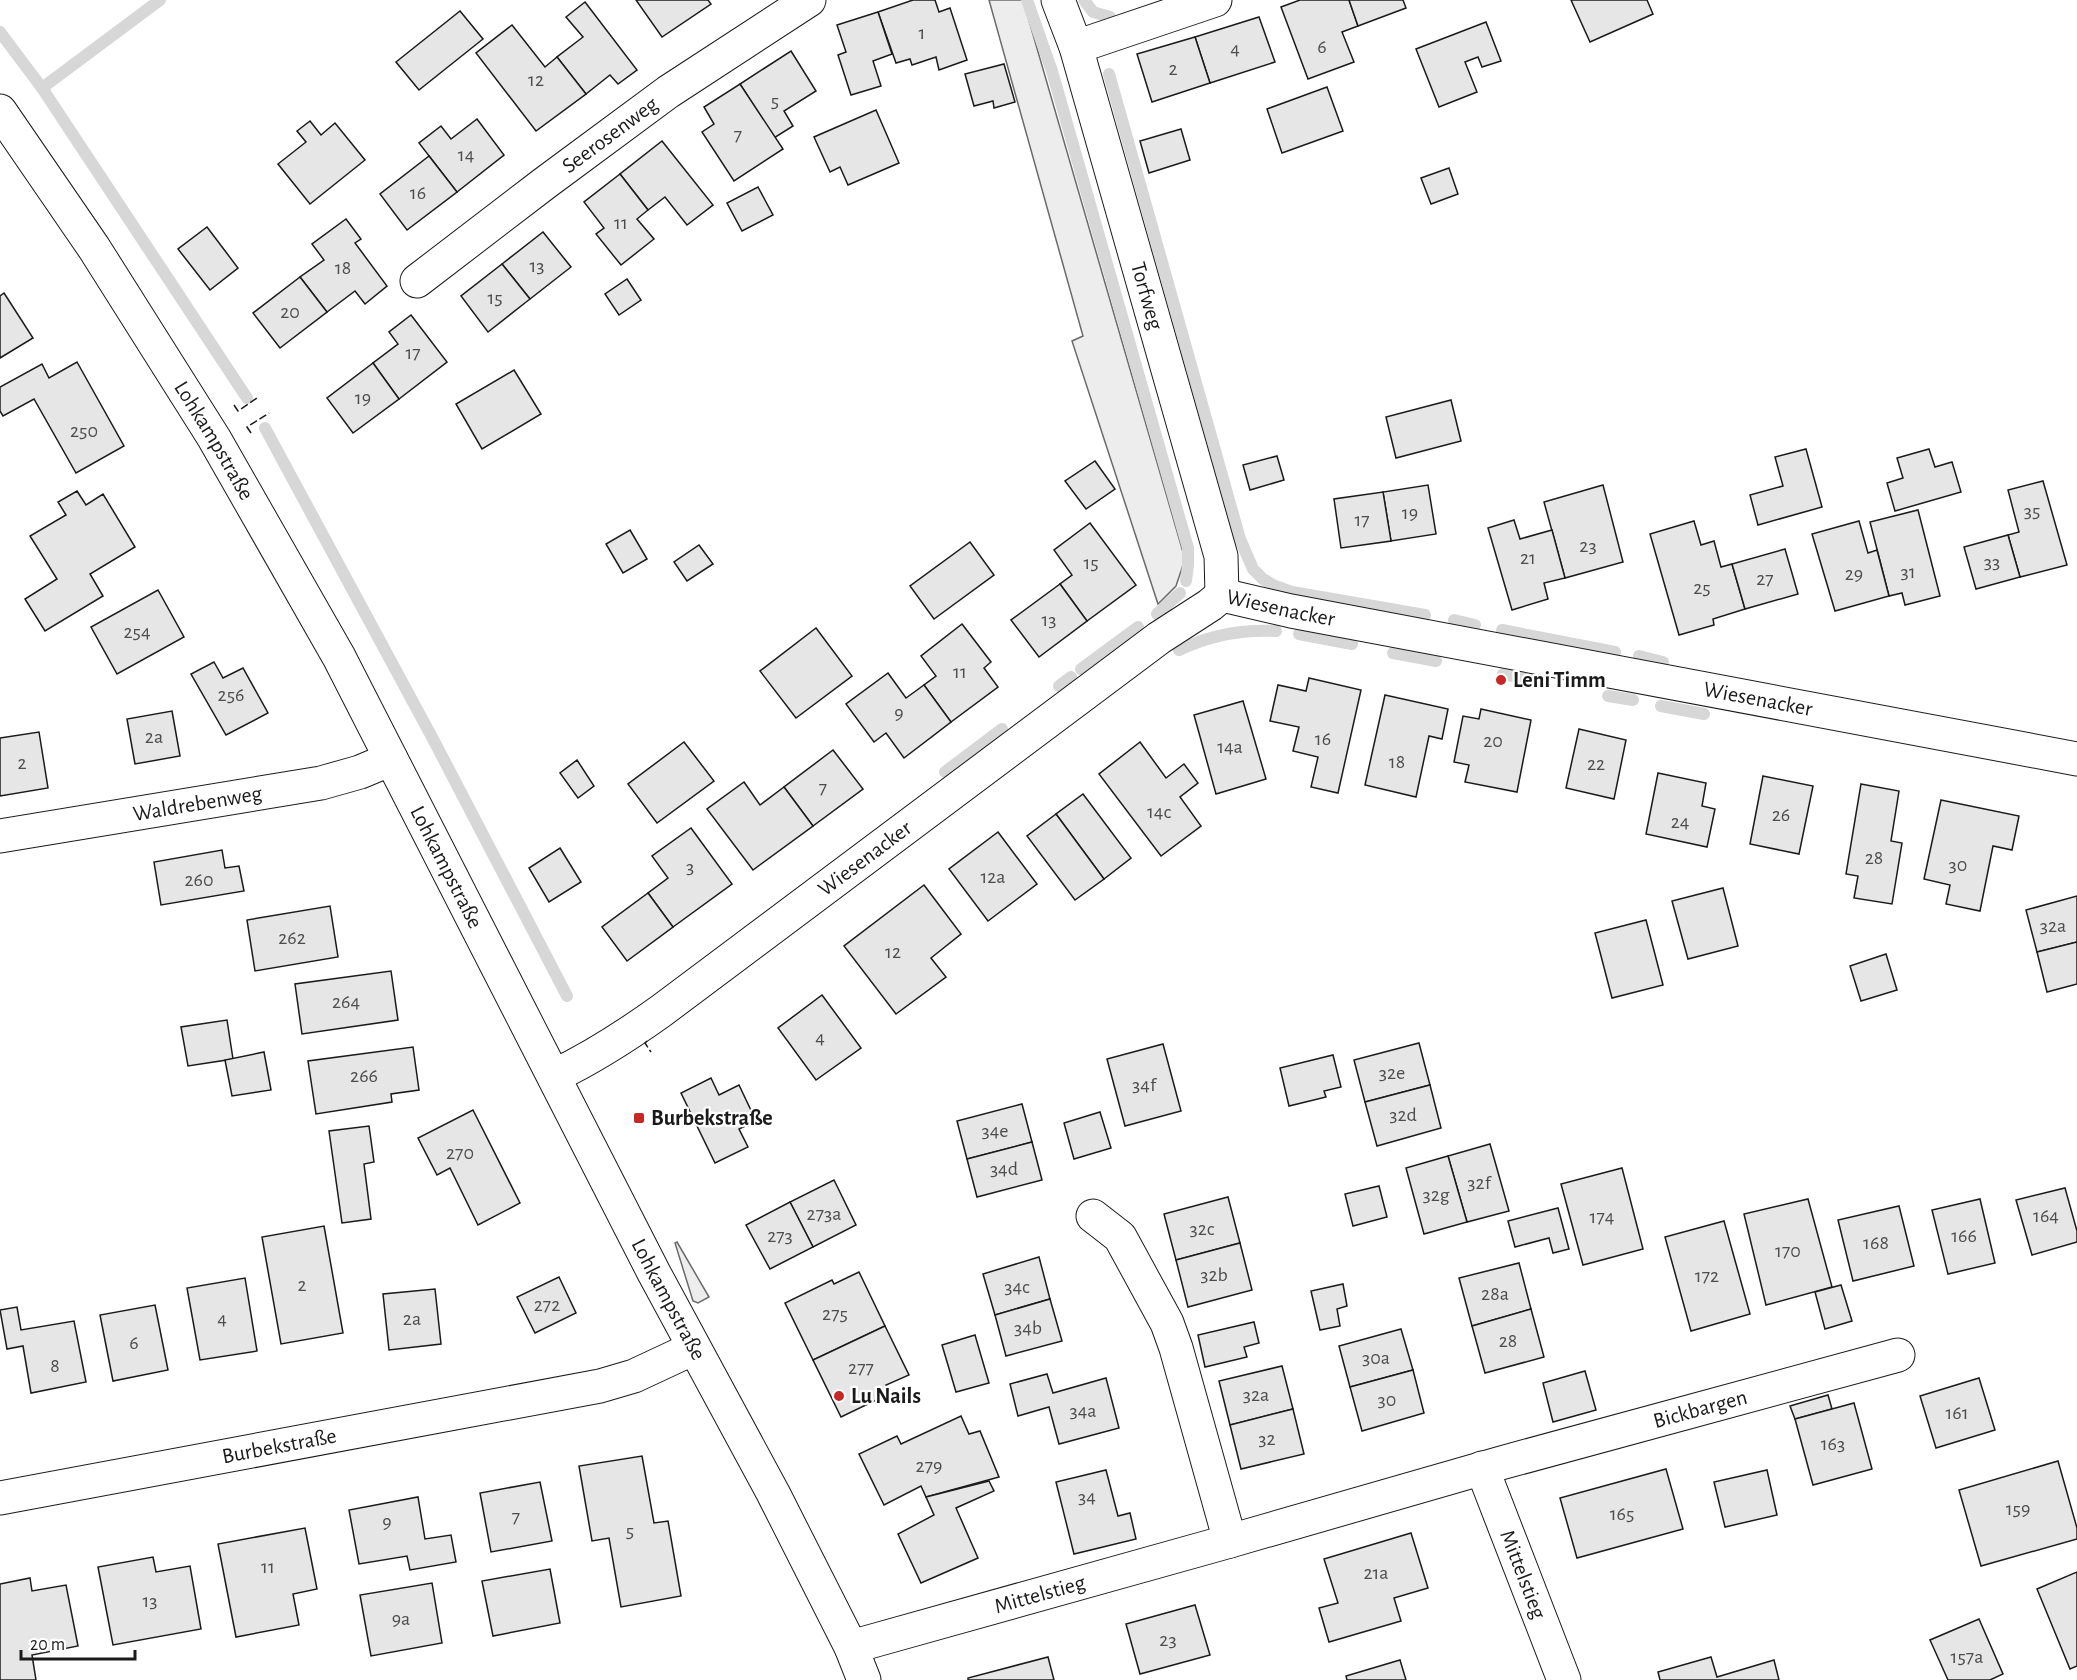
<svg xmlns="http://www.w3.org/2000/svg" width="2077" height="1680" font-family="'Alegreya Sans',sans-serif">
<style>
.green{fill:#ededed;stroke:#6a6a6a;stroke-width:1.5}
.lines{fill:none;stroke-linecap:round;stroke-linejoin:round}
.stream{stroke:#d7d7d7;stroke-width:12}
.building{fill:#e6e6e6;stroke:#1a1a1a;stroke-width:1.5}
.street-casing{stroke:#1a1a1a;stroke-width:35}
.secondary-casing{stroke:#1a1a1a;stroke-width:35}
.street{stroke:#fff;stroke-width:33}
.secondary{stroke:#fff;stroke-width:33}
.fence{stroke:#1a1a1a;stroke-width:1.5;stroke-dasharray:8 3;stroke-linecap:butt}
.poi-dot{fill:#c62828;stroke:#fff;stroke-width:2}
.labels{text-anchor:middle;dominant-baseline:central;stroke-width:4.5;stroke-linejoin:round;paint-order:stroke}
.number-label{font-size:20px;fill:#4d4d4d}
.street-label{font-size:22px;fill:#1a1a1a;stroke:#fff}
.poi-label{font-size:22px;font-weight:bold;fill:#1a1a1a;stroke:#fff;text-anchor:start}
</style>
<rect width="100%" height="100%" fill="#fff"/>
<!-- green -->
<g class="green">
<polygon points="989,0 1023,0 1185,559 1176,586 1158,604 1072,341 1083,336"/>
<polygon points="677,1242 709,1297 698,1303 693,1301 675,1243"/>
</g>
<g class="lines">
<!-- stream -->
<g class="stream">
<polyline points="1027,0 1052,71 1188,548 1188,565 1186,581"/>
<polyline points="1084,0 1093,12 1110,17"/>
<polyline points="0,32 42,88 247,398"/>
<polyline points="1109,74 1240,539 1253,569 1263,579 1275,586 1292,592 1425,615"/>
<polyline points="42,88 160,0"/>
<polyline points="265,428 433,739 567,996"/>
<polyline points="1157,614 1180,593"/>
<polyline points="1454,620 1475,625"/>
<polyline points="1502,630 1615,652"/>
<polyline points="1299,634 1352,644"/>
<path d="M1179,650C1210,635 1241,629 1276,631"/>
<polyline points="1393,653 1436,661"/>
<polyline points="1639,656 1663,662"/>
<polyline points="1081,669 1138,627"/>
<polyline points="1503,674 1542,682"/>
<polyline points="1059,686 1071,677"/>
<polyline points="1608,696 1633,700"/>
<polyline points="1661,706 1704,714"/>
<polyline points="945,772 1002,729"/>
</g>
</g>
<!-- building -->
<g class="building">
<polygon points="636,0 708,0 711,4 662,37"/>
<polygon points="913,0 935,0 939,12 950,8 967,60 939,70 936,57 912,65 910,59 896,63 878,12"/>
<polygon points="1300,0 1349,0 1358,26 1342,32 1354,62 1308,79 1281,7"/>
<polygon points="1349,0 1403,0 1406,8 1358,26"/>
<polygon points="1571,0 1647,0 1653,14 1590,42"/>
<polygon points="585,2 637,70 618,84 610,75 586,94 557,57 583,37 566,17"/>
<polygon points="460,11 483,39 419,90 396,62"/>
<polygon points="878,12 892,54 873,61 881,86 851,95 838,55 846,52 837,25"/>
<polygon points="1259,17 1275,62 1210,83 1195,37"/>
<polygon points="1486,22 1501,61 1482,67 1478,57 1465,62 1477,92 1439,107 1416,49"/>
<polygon points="512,25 545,67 557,57 586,94 536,131 476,53"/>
<polygon points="1195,37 1210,83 1152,102 1137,54"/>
<polygon points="791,51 816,91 784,111 793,126 774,138 740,84"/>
<polygon points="1004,64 1015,102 994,108 993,101 974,106 965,74"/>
<polygon points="740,84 783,149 734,181 702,132 714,124 704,107"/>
<polygon points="1327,87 1343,131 1282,153 1267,109"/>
<polygon points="876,110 899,163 848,185 840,167 830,172 814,137"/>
<polygon points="477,119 504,155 457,192 419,143 441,126 451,139"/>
<polygon points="310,121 321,135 335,123 365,160 310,204 278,164 306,142 297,131"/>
<polygon points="1181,129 1190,160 1149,173 1140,141"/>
<polygon points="662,141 713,205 687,225 665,197 648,210 620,174"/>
<polygon points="429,156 457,192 407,230 380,194"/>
<polygon points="1449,168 1458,194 1431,204 1421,178"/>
<polygon points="620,174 648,210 637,219 654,239 621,265 596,234 604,228 584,202"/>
<polygon points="758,187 773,215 742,231 727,203"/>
<polygon points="346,219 361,239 355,243 387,286 365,304 355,291 327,312 300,277 324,260 312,244"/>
<polygon points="207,227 238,268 210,290 178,249"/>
<polygon points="543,232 571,267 530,299 502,264"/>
<polygon points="502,264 530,299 488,332 461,296"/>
<polygon points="300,277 327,312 280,348 253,313"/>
<polygon points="627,279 641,300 619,315 605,294"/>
<polygon points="4,293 33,338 0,358 0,296"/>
<polygon points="411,315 447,362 399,399 373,363 398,344 389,332"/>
<polygon points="77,362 124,446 76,473 34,399 3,416 0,411 0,387 42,364 49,378"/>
<polygon points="373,363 399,399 353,433 327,398"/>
<polygon points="514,370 541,414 482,449 456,404"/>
<polygon points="1451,400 1461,441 1396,458 1386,417"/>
<polygon points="1806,449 1822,507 1758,525 1750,495 1783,486 1775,457"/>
<polygon points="1929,449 1935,467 1952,462 1961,492 1895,511 1887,483 1903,478 1897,458"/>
<polygon points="1277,456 1284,480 1250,490 1243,465"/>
<polygon points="1095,461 1115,489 1086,509 1065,481"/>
<polygon points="2043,481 2067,565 2020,577 2008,535 2019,532 2008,490"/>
<polygon points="1428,485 1436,534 1391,541 1383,492"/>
<polygon points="1603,485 1623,562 1565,578 1544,502"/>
<polygon points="77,491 86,505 103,494 135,547 90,574 103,596 45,631 25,599 57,579 30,536 66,515 58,502"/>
<polygon points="1383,492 1391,541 1341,548 1334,499"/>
<polygon points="1918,510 1940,596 1905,605 1902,593 1889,596 1870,522"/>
<polygon points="1514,520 1520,539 1552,530 1565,578 1544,583 1548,599 1512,610 1488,528"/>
<polygon points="1694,521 1701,545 1714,541 1721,567 1732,564 1745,609 1713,619 1714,625 1679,635 1650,534"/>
<polygon points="1859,521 1868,553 1877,550 1889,596 1835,611 1812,534"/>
<polygon points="1090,523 1136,585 1087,621 1060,584 1072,575 1054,550"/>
<polygon points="630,530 647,559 623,573 606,544"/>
<polygon points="2008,535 2020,577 1976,589 1964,547"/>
<polygon points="970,542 994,575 934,619 910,586"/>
<polygon points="699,545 713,564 687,581 674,562"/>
<polygon points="1785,549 1798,594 1745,609 1732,564"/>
<polygon points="1060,584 1087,621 1039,657 1011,620"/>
<polygon points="158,590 184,637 117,674 91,627"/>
<polygon points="962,624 991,662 984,668 998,687 951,722 924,685 936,676 921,656"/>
<polygon points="816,628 852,676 796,718 760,671"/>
<polygon points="214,662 223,678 243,668 268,713 226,735 191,674"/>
<polygon points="888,673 906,698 924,685 951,722 904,758 886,733 874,742 846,704"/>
<polygon points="1309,678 1361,690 1338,793 1311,787 1318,757 1293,751 1299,727 1270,721 1278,685 1306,691"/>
<polygon points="1385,695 1448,709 1442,739 1429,736 1416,797 1365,785"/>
<polygon points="1243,701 1266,779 1216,794 1194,715"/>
<polygon points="1481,709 1531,720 1517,792 1465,782 1469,765 1454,762 1463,716 1479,719"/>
<polygon points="172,711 180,756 135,764 127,719"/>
<polygon points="1579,729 1626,740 1614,799 1566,788"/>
<polygon points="39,732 48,788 0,796 0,738"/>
<polygon points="684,742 714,781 657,823 628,784"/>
<polygon points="1140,742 1166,778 1184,764 1198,783 1180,797 1201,826 1161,856 1099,774"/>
<polygon points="833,750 863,789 813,826 784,787"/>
<polygon points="577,760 594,786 578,798 560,773"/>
<polygon points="1658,773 1706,783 1702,806 1715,809 1707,847 1646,834"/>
<polygon points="1763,776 1813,786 1799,854 1750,844"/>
<polygon points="744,782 760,805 784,787 813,826 753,870 707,809"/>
<polygon points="1861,784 1899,791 1891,841 1902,843 1892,904 1854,898 1858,876 1846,874"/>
<polygon points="1083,794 1131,858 1104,879 1056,814"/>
<polygon points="1941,800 2019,816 2012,850 1993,846 1980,911 1946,904 1950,885 1924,879"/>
<polygon points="1056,814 1104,879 1075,900 1027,836"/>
<polygon points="691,828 732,884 673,927 648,893 668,878 652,856"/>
<polygon points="998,832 1037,884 988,921 949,869"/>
<polygon points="560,848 581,882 549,902 529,868"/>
<polygon points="222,850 225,868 239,866 244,891 161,905 154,862"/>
<polygon points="924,885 961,934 931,958 946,977 896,1014 844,946"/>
<polygon points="1723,888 1738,946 1688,959 1672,901"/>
<polygon points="648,893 673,927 627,961 602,927"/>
<polygon points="2077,896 2077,942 2037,952 2026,910"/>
<polygon points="330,906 338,957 255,971 247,920"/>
<polygon points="1646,920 1663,985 1612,998 1595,933"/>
<polygon points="2077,942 2077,984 2047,992 2037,952"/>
<polygon points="1886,954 1897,990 1861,1001 1850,966"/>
<polygon points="391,971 398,1020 302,1034 295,984"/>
<polygon points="822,995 861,1048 816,1080 778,1028"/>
<polygon points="227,1020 233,1059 188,1066 181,1027"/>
<polygon points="1419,1043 1430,1085 1365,1102 1354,1060"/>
<polygon points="1163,1044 1181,1111 1125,1126 1107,1059"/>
<polygon points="413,1047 419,1090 391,1094 392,1102 316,1114 308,1061"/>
<polygon points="264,1052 271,1090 232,1096 225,1060"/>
<polygon points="1333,1055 1341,1087 1324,1091 1326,1097 1289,1106 1280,1068"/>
<polygon points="711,1078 719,1095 739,1085 756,1121 739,1129 748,1147 715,1163 681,1093"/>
<polygon points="1430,1085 1441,1128 1377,1146 1365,1102"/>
<polygon points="1022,1104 1032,1142 967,1159 957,1121"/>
<polygon points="473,1110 520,1203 478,1225 450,1168 437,1175 418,1138"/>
<polygon points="1100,1112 1111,1148 1074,1159 1064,1123"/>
<polygon points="369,1126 374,1162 364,1164 371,1219 342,1223 329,1131"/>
<polygon points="1032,1142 1042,1180 977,1197 967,1159"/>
<polygon points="1490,1144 1509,1211 1467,1222 1448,1156"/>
<polygon points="1448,1156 1467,1222 1424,1234 1406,1168"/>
<polygon points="1622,1168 1643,1249 1583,1265 1561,1184"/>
<polygon points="834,1180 856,1225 813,1247 790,1202"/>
<polygon points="1379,1186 1387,1217 1353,1226 1345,1194"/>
<polygon points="2065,1188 2077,1231 2077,1242 2032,1255 2016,1200"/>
<polygon points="1228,1197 1240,1243 1176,1260 1164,1214"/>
<polygon points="1808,1199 1832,1287 1766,1305 1744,1214"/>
<polygon points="1980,1199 1995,1263 1948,1274 1932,1210"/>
<polygon points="790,1202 813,1247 770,1269 746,1225"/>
<polygon points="1899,1206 1914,1266 1853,1281 1838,1220"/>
<polygon points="1558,1208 1569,1249 1553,1253 1549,1238 1515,1247 1508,1221"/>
<polygon points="1724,1221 1750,1314 1691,1331 1665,1237"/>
<polygon points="324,1226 343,1333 281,1344 262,1237"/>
<polygon points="1240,1243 1252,1290 1188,1307 1176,1260"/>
<polygon points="1039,1257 1050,1299 995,1315 983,1274"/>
<polygon points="1519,1263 1531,1309 1472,1326 1459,1278"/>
<polygon points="859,1272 885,1326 813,1360 785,1303 832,1280 834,1284"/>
<polygon points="559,1277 576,1313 535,1333 517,1297"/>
<polygon points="245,1278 257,1351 200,1360 187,1288"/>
<polygon points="1343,1284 1347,1306 1337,1309 1340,1326 1320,1330 1311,1291"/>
<polygon points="1841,1285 1852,1321 1825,1329 1815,1292"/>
<polygon points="435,1289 441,1344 389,1350 383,1294"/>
<polygon points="1050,1299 1062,1341 1006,1356 995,1315"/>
<polygon points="155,1305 168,1370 113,1381 100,1315"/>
<polygon points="17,1307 21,1330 74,1321 86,1382 31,1393 23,1346 7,1349 0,1310"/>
<polygon points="1531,1309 1544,1357 1485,1373 1472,1326"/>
<polygon points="1254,1322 1259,1343 1244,1347 1247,1357 1205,1367 1198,1335"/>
<polygon points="885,1326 909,1375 886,1385 891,1393 841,1417 813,1360"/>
<polygon points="1401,1329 1413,1370 1350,1387 1339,1346"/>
<polygon points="975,1335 989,1383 956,1392 942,1345"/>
<polygon points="1282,1366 1293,1409 1230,1425 1219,1381"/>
<polygon points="1413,1370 1424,1413 1362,1431 1350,1387"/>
<polygon points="1585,1371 1596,1410 1553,1422 1543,1383"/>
<polygon points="1047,1374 1053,1393 1106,1378 1119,1428 1059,1444 1049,1407 1018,1416 1010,1384"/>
<polygon points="1979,1378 1995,1430 1936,1448 1920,1396"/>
<polygon points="1828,1395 1832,1409 1795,1419 1790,1406"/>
<polygon points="1854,1403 1872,1469 1813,1485 1795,1419"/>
<polygon points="1293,1409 1304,1454 1241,1469 1230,1425"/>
<polygon points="961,1416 969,1434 980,1431 999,1477 926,1497 921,1486 884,1505 859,1454 897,1436 901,1444"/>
<polygon points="642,1456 654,1523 668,1521 681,1596 621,1607 609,1538 592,1541 579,1466"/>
<polygon points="2058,1461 2077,1528 2077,1539 1981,1566 1959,1490"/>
<polygon points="1666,1469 1683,1529 1577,1558 1560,1498"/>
<polygon points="1106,1470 1118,1516 1130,1513 1136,1539 1074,1554 1056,1482"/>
<polygon points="1767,1470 1777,1515 1725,1527 1714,1482"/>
<polygon points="989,1481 994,1491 956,1508 978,1558 921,1583 898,1534 934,1515 926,1497"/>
<polygon points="540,1482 552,1541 491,1552 480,1493"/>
<polygon points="418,1497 425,1539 451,1535 456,1562 410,1570 407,1556 359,1564 349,1510"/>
<polygon points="305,1528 317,1589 293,1594 299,1625 236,1637 218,1544"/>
<polygon points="1411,1533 1428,1588 1394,1598 1401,1621 1329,1642 1319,1608 1338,1603 1324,1559"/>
<polygon points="153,1557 156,1572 190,1566 201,1629 113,1645 98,1567"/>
<polygon points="550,1569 560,1623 493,1636 482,1581"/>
<polygon points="2077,1572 2077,1666 2070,1669 2037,1589"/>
<polygon points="30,1578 32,1591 66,1585 78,1646 32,1655 36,1680 0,1680 0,1584"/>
<polygon points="432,1583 442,1643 371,1656 360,1595"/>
<polygon points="1195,1605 1210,1655 1140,1674 1126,1624"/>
<polygon points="1979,1619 2003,1674 1990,1680 1948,1680 1930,1640"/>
<polygon points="1048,1657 1054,1680 968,1680 968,1678"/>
<polygon points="1711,1657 1717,1677 1774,1660 1779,1680 1660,1680 1658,1672"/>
<polygon points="1400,1660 1406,1680 1347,1680 1346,1676"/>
</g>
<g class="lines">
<!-- street casing -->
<g class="street-casing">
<g id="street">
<path id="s1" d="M1058,0L1076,47L1221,556L1222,595"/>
<polyline points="1076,47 1215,0"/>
<path id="s2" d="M417,281L545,183L668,92L809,0"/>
<path id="s3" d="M0,836L321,783L360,772L391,759"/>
<path id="s4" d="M554,1076C592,1058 626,1036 661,1011L1159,638L1210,605L1222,595L1291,611L2077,759"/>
<polyline points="1093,1216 1120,1237 1167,1323 1176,1348 1230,1541"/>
<path id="s5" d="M1482,1468L1564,1680"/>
<path id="s6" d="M0,1498L600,1386L634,1376L694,1348"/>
<path id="s7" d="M851,1647L1230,1541L1501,1463L1898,1355"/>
</g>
</g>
<!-- secondary casing -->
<g class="secondary-casing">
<g id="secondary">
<path id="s8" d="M0,111L94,248L214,438L339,657L654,1273L773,1493L851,1647L864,1680"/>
</g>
</g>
<!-- street -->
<use href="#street" class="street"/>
<!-- secondary -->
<use href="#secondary" class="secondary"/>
<!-- fence -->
<g class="fence">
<polyline points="234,405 238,411 257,398"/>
<polyline points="251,433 247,427 269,413"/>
<polyline points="647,1041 645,1043 651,1052"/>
</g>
</g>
<!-- markers -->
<g class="poi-dot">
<circle cx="1501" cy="680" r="6"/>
<rect x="633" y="1112" width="12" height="12" rx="3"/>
<circle cx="839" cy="1396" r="6"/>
</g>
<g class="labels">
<!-- number labels -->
<g class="number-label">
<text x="922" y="33">1</text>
<text x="1322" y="47">6</text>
<text x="1235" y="49">4</text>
<text x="1173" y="69">2</text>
<text x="536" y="80">12</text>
<text x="775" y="101">5</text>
<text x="738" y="135">7</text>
<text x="466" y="155">14</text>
<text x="418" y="193">16</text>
<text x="621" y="223">11</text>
<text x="537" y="266">13</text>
<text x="343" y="268">18</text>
<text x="495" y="298">15</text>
<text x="290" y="312">20</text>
<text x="413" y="353">17</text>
<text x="363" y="398">19</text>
<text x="84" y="431">250</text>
<text x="2032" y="511">35</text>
<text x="1410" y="513">19</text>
<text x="1362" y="520">17</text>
<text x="1588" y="546">23</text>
<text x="1528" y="558">21</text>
<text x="1992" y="562">33</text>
<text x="1091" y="563">15</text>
<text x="1908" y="572">31</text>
<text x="1854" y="574">29</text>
<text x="1765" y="579">27</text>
<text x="1702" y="588">25</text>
<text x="1049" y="620">13</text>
<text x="137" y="632">254</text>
<text x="960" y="672">11</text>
<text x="231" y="695">256</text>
<text x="899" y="713">9</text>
<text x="154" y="737">2a</text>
<text x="1323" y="739">16</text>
<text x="1493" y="741">20</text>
<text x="1230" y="747">14a</text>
<text x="1397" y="762">18</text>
<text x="22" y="763">2</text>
<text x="1596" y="764">22</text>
<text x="823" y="788">7</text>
<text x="1159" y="812">14c</text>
<text x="1781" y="815">26</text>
<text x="1680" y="822">24</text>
<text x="1874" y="858">28</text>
<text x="1958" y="865">30</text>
<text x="690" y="867">3</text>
<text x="993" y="877">12a</text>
<text x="199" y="880">260</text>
<text x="2053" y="926">32a</text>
<text x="292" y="938">262</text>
<text x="893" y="952">12</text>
<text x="346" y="1002">264</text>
<text x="820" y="1038">4</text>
<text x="1392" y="1073">32e</text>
<text x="364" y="1076">266</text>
<text x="1144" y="1085">34f</text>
<text x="1403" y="1115">32d</text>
<text x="995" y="1131">34e</text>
<text x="460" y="1153">270</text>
<text x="1004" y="1169">34d</text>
<text x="1479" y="1183">32f</text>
<text x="1436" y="1195">32g</text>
<text x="824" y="1214">273a</text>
<text x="2046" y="1216">164</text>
<text x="1602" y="1217">174</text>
<text x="1202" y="1229">32c</text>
<text x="780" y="1236">273</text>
<text x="1964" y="1236">166</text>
<text x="1876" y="1243">168</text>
<text x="1788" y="1251">170</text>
<text x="1214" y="1275">32b</text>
<text x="1707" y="1276">172</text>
<text x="302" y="1285">2</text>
<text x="1017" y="1287">34c</text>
<text x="1495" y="1294">28a</text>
<text x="547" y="1305">272</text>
<text x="835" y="1314">275</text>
<text x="222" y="1319">4</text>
<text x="412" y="1319">2a</text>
<text x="1028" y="1328">34b</text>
<text x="1508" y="1341">28</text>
<text x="134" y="1343">6</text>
<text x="1376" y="1358">30a</text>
<text x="55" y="1366">8</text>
<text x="861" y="1368">277</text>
<text x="1256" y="1395">32a</text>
<text x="1387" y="1400">30</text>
<text x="1083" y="1411">34a</text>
<text x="1957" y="1413">161</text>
<text x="1267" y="1439">32</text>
<text x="1833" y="1444">163</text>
<text x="929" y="1466">279</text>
<text x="1087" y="1497">34</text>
<text x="2018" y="1509">159</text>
<text x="1622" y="1514">165</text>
<text x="516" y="1517">7</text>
<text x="387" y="1522">9</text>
<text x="630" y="1531">5</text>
<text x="268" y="1567">11</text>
<text x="1376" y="1573">21a</text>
<text x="150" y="1601">13</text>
<text x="401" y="1619">9a</text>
<text x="1168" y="1640">23</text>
<text x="1967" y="1657">157a</text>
</g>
<!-- street labels -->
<g class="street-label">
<text stroke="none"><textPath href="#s2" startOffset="242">Seerosenweg</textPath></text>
<text stroke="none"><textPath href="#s1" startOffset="309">Torfweg</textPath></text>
<text stroke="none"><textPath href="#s8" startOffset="393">Lohkampstraße</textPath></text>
<text stroke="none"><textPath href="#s4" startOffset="884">Wiesenacker</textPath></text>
<text stroke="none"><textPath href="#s4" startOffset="1370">Wiesenacker</textPath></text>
<text stroke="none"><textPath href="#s3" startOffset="200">Waldrebenweg</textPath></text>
<text stroke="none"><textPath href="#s4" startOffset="380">Wiesenacker</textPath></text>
<text stroke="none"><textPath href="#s8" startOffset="879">Lohkampstraße</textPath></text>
<text stroke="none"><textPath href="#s8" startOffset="1365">Lohkampstraße</textPath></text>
<text stroke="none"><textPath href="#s7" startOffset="882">Bickbargen</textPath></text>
<text stroke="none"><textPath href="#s6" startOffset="284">Burbekstraße</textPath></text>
<text stroke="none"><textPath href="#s5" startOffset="114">Mittelstieg</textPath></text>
<text stroke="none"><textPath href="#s7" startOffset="196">Mittelstieg</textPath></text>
</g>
<!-- poi labels -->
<g class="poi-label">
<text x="1513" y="680">Leni Timm</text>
<text x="651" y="1118">Burbekstraße</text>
<text x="851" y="1396">Lu Nails</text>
</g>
</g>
<!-- scale -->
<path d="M21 1650v9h114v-9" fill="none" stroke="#1a1a1a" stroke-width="3"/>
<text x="30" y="1650" font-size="18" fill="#1a1a1a" stroke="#ffffff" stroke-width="4.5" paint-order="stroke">20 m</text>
</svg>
